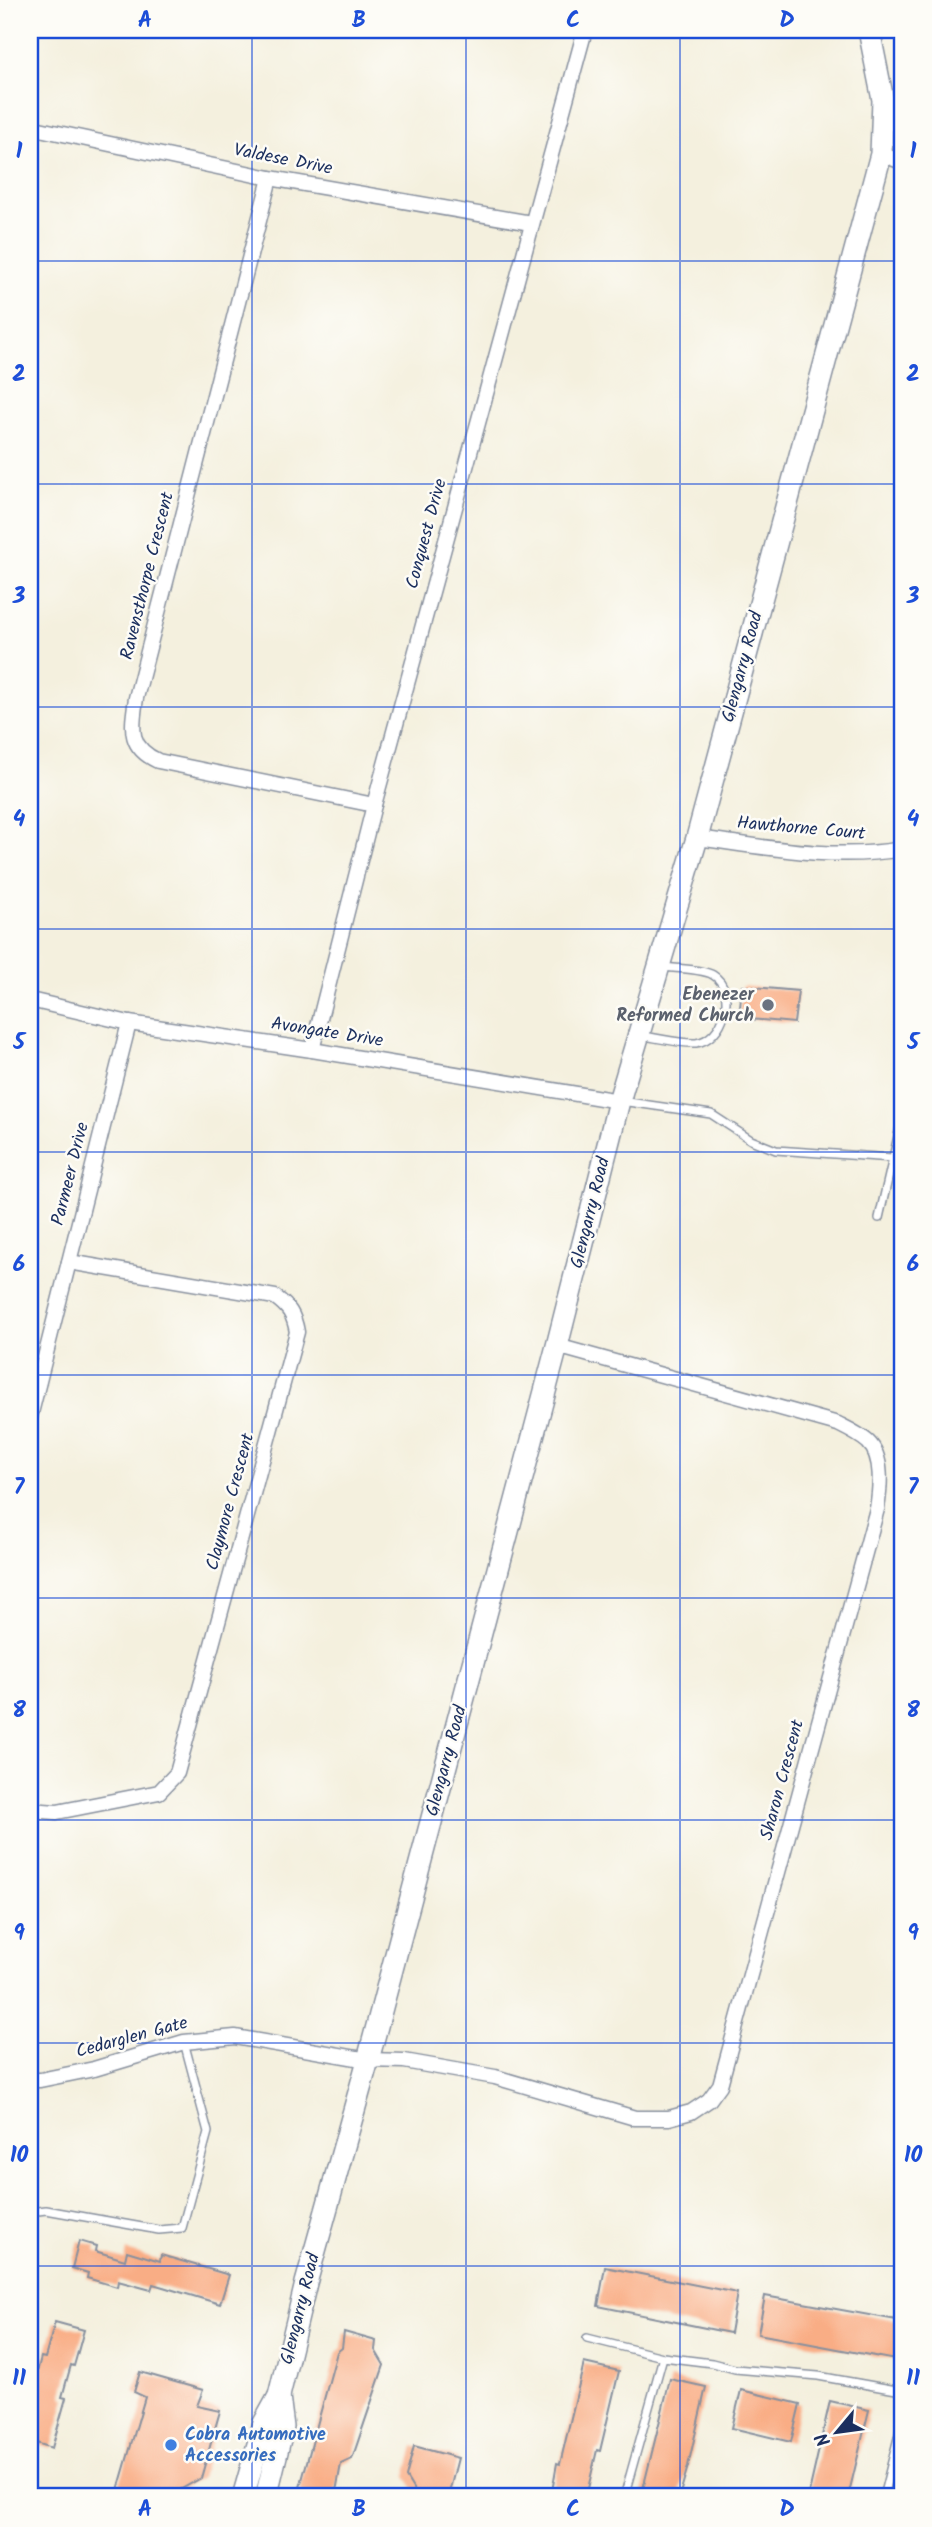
<svg xmlns="http://www.w3.org/2000/svg" width="932" height="2527" font-family="Kalam,sans-serif">
<style>
.building{fill:#f9ad85}
.lines{fill:none;stroke-linecap:round;stroke-linejoin:round}
.lane-casing{stroke:#88909e;stroke-width:10}
.street-casing{stroke:#88909e;stroke-width:17}
.secondary-casing{stroke:#88909e;stroke-width:24}
.lane{stroke:#fff;stroke-width:7}
.street{stroke:#fff;stroke-width:14}
.secondary{stroke:#fff;stroke-width:21}
.grid{fill:none;stroke:#1d4ed8;stroke-width:2;stroke-opacity:0.55}
.worship-dot{fill:#6b7280;stroke:#fdfcf7;stroke-width:2.5}
.shop-dot{fill:#3f7fe0;stroke:#fdfcf7;stroke-width:2.5}
.labels{text-anchor:middle;dominant-baseline:central;stroke-width:5;stroke-linejoin:round;paint-order:stroke}
.street-label{font-size:18px;fill:#1b2f5e;stroke:#fdfcf7}
.worship-label{font-size:18px;font-weight:bold;fill:#5b616d;stroke:#fdfcf7;text-anchor:end}
.shop-label{font-size:18px;font-weight:bold;fill:#366cbe;stroke:#fdfcf7;text-anchor:start}
.neatline{fill:none;stroke:#1d4ed8;stroke-width:2.5}
.grid-label{font-size:23px;text-anchor:middle;font-weight:bold;fill:#1d4ed8}
</style>
<rect width="100%" height="100%" fill="#fdfcf7"/>
<filter id="ink" filterUnits="userSpaceOnUse"><feTurbulence type="fractalNoise" baseFrequency=".0143" numOctaves="2"/><feDisplacementMap in="SourceGraphic" scale="14" xChannelSelector="R" yChannelSelector="G"/><feConvolveMatrix kernelMatrix="1 2 1 2 8 2 1 2 1" color-interpolation-filters="sRGB"/></filter>
<filter id="wash" filterUnits="userSpaceOnUse"><feTurbulence type="fractalNoise" baseFrequency=".00686" numOctaves="4" result="noise"/><feDisplacementMap in="SourceGraphic" scale="28" xChannelSelector="R" yChannelSelector="G"/><feGaussianBlur stdDeviation="1.57" result="paint"/><feColorMatrix in="noise" values="0 0 0 0 0 0 0 0 0 0 0 0 0 0 0 0 0 1.4 0 .05"/><feComposite in="paint" operator="in"/></filter>
<g filter="url(#wash)">
<rect width="100%" height="100%" fill="#f4f0de"/>
<g id="blocks">
<!-- building -->
<g class="building">
<polygon points="742,986 798,991 794,1023 739,1018"/>
<polygon points="79,2241 96,2246 95,2251 125,2260 127,2251 160,2261 161,2255 229,2275 220,2304 153,2284 151,2290 118,2281 117,2287 87,2278 88,2273 72,2268"/>
<polygon points="605,2267 737,2293 730,2333 598,2306"/>
<polygon points="765,2296 902,2321 896,2360 758,2334"/>
<polygon points="55,2322 84,2330 74,2366 71,2365 62,2397 66,2398 52,2448 30,2441 30,2414 37,2389 33,2388 41,2357 45,2358"/>
<polygon points="344,2332 376,2341 375,2350 384,2365 352,2459 341,2464 335,2497 307,2497 305,2493 299,2491 337,2352 342,2348"/>
<polygon points="584,2363 619,2371 600,2451 597,2450 586,2497 551,2497 557,2463 560,2464"/>
<polygon points="140,2372 203,2390 197,2406 220,2411 201,2478 167,2497 116,2497 145,2397 134,2392"/>
<polygon points="670,2379 706,2387 688,2466 679,2497 641,2497"/>
<polygon points="741,2390 800,2404 791,2442 732,2428"/>
<polygon points="830,2401 869,2410 848,2497 808,2497"/>
<polygon points="414,2446 458,2458 448,2497 418,2497 406,2477"/>
</g>
</g>
</g>
<g filter="url(#ink)">
<use href="#blocks" fill-opacity="0" stroke="#88909e" stroke-width="2"/>
<g class="lines">
<!-- lane casing -->
<g class="lane-casing">
<g id="lane">
<path d="M643,1036C659,1038 680,1044 696,1043C724,1040 738,990 713,975C704,969 672,968 660,967"/>
<polyline points="621,1101 711,1114 751,1140 776,1150 893,1158"/>
<polyline points="879,1218 902,1119"/>
<polyline points="30,2212 46,2210 159,2230 182,2228 208,2132 184,2042"/>
<polyline points="587,2338 663,2357 712,2363 735,2369 818,2376 902,2391"/>
<polyline points="624,2497 663,2357"/>
<polyline points="883,2497 902,2422"/>
</g>
</g>
<!-- street casing -->
<g class="street-casing">
<g id="street">
<polyline points="30,127 270,178 531,223"/>
<polyline points="881,154 902,162"/>
<path d="M270,178L136,698C132,727 127,747 158,761L374,805"/>
<path d="M697,838C765,847 834,861 902,849"/>
<polyline points="30,1000 129,1023 312,1050 619,1101"/>
<polyline points="312,1050 374,805 585,30"/>
<polyline points="30,1417 129,1023"/>
<path d="M30,1810L57,1812L159,1792L177,1773L297,1332C294,1315 289,1307 275,1297L69,1262"/>
<path d="M30,2080H40L94,2069L184,2042L235,2037L368,2060L404,2061L495,2077L635,2118H669L691,2112L709,2100L720,2085L877,1509C880,1489 884,1457 868,1442C859,1434 848,1429 838,1424L557,1346"/>
</g>
</g>
<!-- secondary casing -->
<g class="secondary-casing">
<g id="secondary">
<polyline points="243,2497 264,2423 279,2396 306,2283 368,2060 557,1346 619,1101 697,838 881,154 883,100 869,30"/>
<polyline points="266,2497 283,2427 279,2396"/>
</g>
</g>
<!-- lane -->
<use href="#lane" class="lane"/>
<!-- street -->
<use href="#street" class="street"/>
<!-- secondary -->
<use href="#secondary" class="secondary"/>
</g>
</g>
<!-- grid -->
<path class="grid" d="M252,30V2497M466,30V2497M680,30V2497M30,261H902M30,484H902M30,707H902M30,929H902M30,1152H902M30,1375H902M30,1598H902M30,1820H902M30,2043H902M30,2266H902"/>
<!-- markers -->
<circle class="worship-dot" cx="768" cy="1005" r="7"/>
<circle class="shop-dot" cx="171" cy="2445" r="7"/>
<g class="labels">
<!-- street labels -->
<g class="street-label">
<text transform="translate(283 160) rotate(11)">Valdese Drive</text>
<text transform="translate(427 534) rotate(-75)">Conquest Drive</text>
<text transform="translate(148 576) rotate(-76)">Ravensthorpe Crescent</text>
<text transform="translate(743 667) rotate(-75)">Glengarry Road</text>
<text transform="translate(801 829) rotate(5)">Hawthorne Court</text>
<text transform="translate(327 1033) rotate(9)">Avongate Drive</text>
<text transform="translate(71 1174) rotate(-76)">Parmeer Drive</text>
<text transform="translate(591 1213) rotate(-76)">Glengarry Road</text>
<text transform="translate(231 1502) rotate(-75)">Claymore Crescent</text>
<text transform="translate(447 1761) rotate(-75)">Glengarry Road</text>
<text transform="translate(783 1780) rotate(-75)">Sharon Crescent</text>
<text transform="translate(132 2038) rotate(-15)">Cedarglen Gate</text>
<text transform="translate(301 2309) rotate(-76)">Glengarry Road</text>
</g>
<!-- worship labels -->
<g class="worship-label">
<text x="754" y="995">Ebenezer<tspan x="754" dy="21">Reformed Church</tspan></text>
</g>
<!-- shop labels -->
<g class="shop-label">
<text x="185" y="2435">Cobra Automotive<tspan x="185" dy="21">Accessories</tspan></text>
</g>
</g>
<!-- margin -->
<rect width="932" height="2527" fill="none" stroke="#fdfcf7" stroke-width="77"/>
<!-- north arrow -->
<g transform="translate(837 2432) rotate(241)" stroke="#fdfcf7" stroke-width="5" paint-order="stroke">
<path d="M0-5L12 26L0 18L-12 26Z" fill="#1b2f5e"/>
<text y="-10" font-size="19" font-weight="bold" text-anchor="middle" fill="#1b2f5e">N</text>
</g>
<rect x="38" y="38" width="856" height="2450" class="neatline"/>
<g class="grid-label">
<text x="145" y="27">A</text>
<text x="359" y="27">B</text>
<text x="573" y="27">C</text>
<text x="787" y="27">D</text>
<text x="19" y="158">1</text>
<text x="913" y="158">1</text>
<text x="19" y="381">2</text>
<text x="913" y="381">2</text>
<text x="19" y="603">3</text>
<text x="913" y="603">3</text>
<text x="19" y="826">4</text>
<text x="913" y="826">4</text>
<text x="19" y="1049">5</text>
<text x="913" y="1049">5</text>
<text x="19" y="1271">6</text>
<text x="913" y="1271">6</text>
<text x="19" y="1494">7</text>
<text x="913" y="1494">7</text>
<text x="19" y="1717">8</text>
<text x="913" y="1717">8</text>
<text x="19" y="1940">9</text>
<text x="913" y="1940">9</text>
<text x="19" y="2162">10</text>
<text x="913" y="2162">10</text>
<text x="19" y="2385">11</text>
<text x="913" y="2385">11</text>
<text x="145" y="2516">A</text>
<text x="359" y="2516">B</text>
<text x="573" y="2516">C</text>
<text x="787" y="2516">D</text>
</g>
</svg>
